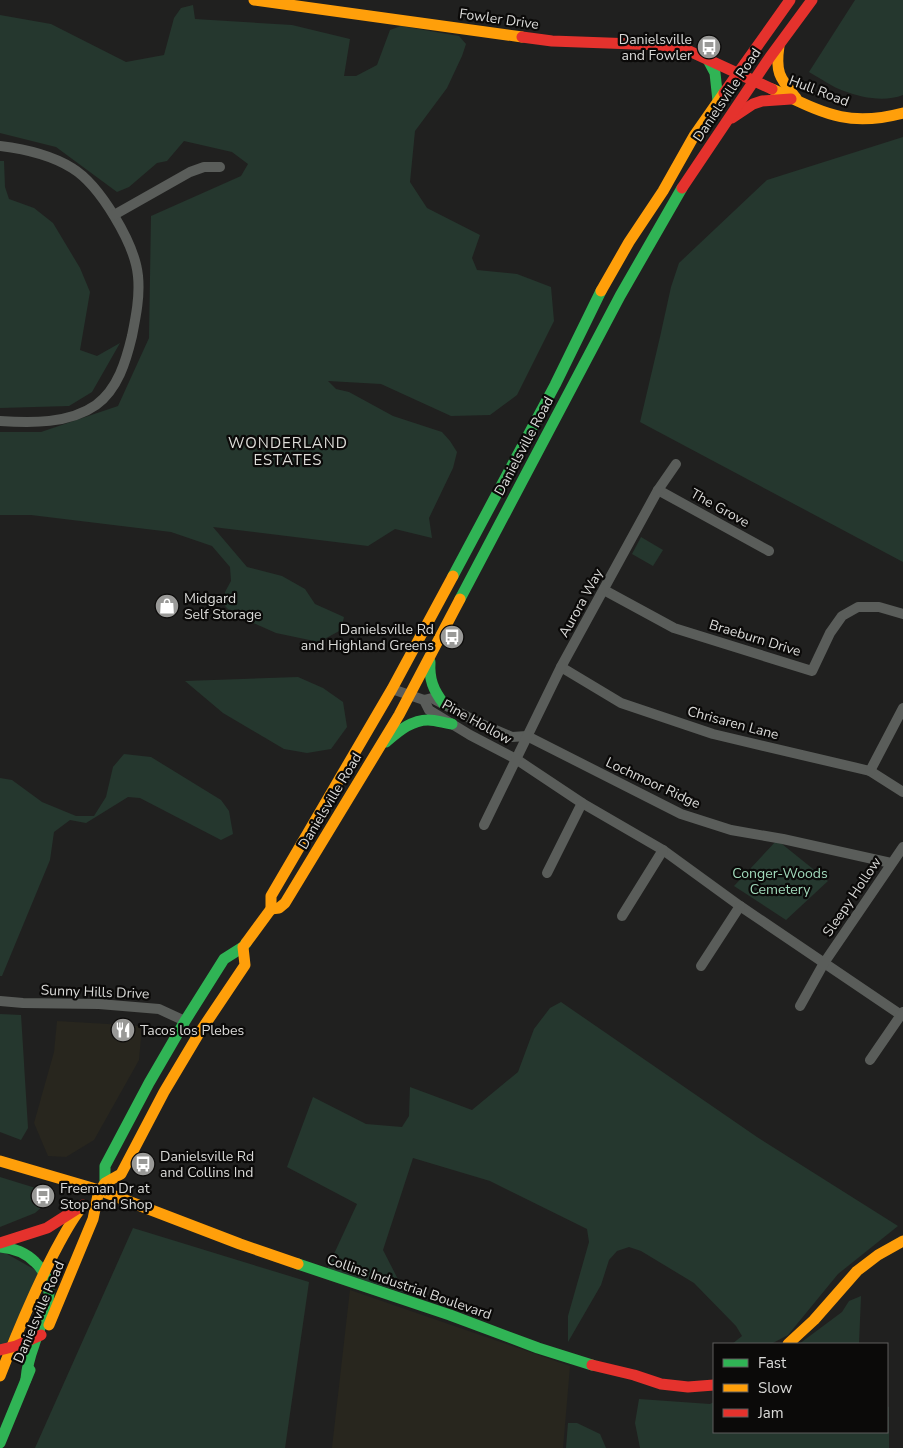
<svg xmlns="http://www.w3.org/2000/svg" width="903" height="1448" font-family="'Nunito Sans',sans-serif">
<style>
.built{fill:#28261e}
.green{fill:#25372e}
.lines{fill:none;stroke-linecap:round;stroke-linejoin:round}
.street{stroke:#5a5d5a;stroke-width:10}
.fast{stroke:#30b455;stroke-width:11}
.slow{stroke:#ff9f0a;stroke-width:11}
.jam{stroke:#e5322d;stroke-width:11}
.labels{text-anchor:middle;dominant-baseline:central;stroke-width:4.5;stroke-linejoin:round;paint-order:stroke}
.street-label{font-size:14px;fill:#dadad8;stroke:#0b0a09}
.poi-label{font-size:14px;fill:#dadad8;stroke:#0b0a09;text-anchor:start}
.park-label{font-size:14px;fill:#a0d9ba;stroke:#0b0a09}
.neighbourhood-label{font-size:15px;letter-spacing:1px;fill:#deddd9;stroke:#0b0a09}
</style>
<rect width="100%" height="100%" fill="#20201f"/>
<!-- built -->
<g class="built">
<polygon points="57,1021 142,1026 139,1060 94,1140 66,1157 48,1156 34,1123 54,1052"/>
<polygon points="350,1290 570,1366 563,1448 332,1448"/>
</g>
<!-- green -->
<g class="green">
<path d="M855,0H903V95C885,102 862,98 844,91C832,87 820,78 809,72Z"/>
<polygon points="193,5 195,19 292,25 350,39 344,76 356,76 377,65 390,30 401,26 459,36 466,44 462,56 447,88 415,131 410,182 427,208 480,235 472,258 477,270 517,274 551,287 554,321 517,395 490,415 451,416 381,384 328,381 336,389 349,392 393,416 442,432 450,441 457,452 453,468 429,518 432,538 395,529 368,546 213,527 247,567 282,576 305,589 315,604 344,617 341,630 319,642 276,633 233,614 224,605 225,592 231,581 230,567 212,546 171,532 31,515 0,515 0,432 41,432 118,406 149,338 151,216 241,176 248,164 232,152 184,141 167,161 157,163 129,187 117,192 56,147 0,133 0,15 51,24 126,62 164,55 174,18 181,8"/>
<polygon points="903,137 903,562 640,422 660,337 671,287 679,263 767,180"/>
<polygon points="0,161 4,161 5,187 9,199 34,208 53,223 80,268 90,292 80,350 97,356 120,343 92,392 69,406 0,408"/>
<polygon points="641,537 663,550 653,566 632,554"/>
<polygon points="298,677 323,688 343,702 347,727 331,749 307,753 284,749 223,713 185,681"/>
<polygon points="124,754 151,757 221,800 229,811 233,834 221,840 140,798 128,797 86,823 70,820 54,832 50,860 2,976 0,976 0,778 12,780 42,802 76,816 94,816 106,797 113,767"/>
<polygon points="777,840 828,881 786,920 734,886"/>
<polygon points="561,1002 757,1137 898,1226 838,1274 788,1335 771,1344 732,1344 742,1336 736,1326 694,1283 641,1251 629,1247 617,1251 609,1260 601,1285 568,1342 568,1316 589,1242 587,1229 490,1181 413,1158 383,1250 405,1293 327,1269 357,1204 287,1167 313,1097 366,1124 402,1127 409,1116 410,1087 472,1110 518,1072 534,1029 550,1008"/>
<polygon points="0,1014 21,1015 28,1128 21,1140 0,1132"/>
<polygon points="0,1177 42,1190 51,1199 35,1213 0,1227"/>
<polygon points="133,1228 309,1282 285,1448 35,1448"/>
<polygon points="0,1250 39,1272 6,1345 0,1346"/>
<polygon points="861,1296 859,1344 799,1344 842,1312 849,1301"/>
<polygon points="639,1399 710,1404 714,1402 714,1432 887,1432 887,1406 889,1407 889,1448 640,1448 635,1423"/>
<polygon points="568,1423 577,1423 600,1434 606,1448 566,1448"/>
</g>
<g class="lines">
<!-- street -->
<g class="street">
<path d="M0,146C25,149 51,155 72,168C100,185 135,244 138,276C140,296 136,316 132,336C126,361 118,389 96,405C69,424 31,423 0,421"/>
<polyline points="114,215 190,172 204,167 220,167"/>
<polyline points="658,490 769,551"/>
<polyline points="604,590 674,628 812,671 830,633 842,616 858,607 879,607 903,614"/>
<polyline points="561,667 621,703 713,734 870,771 903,792"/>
<polyline points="392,689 424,700 432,698 477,722 512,737 527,736 681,814 731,830 783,839 891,863"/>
<polyline points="424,700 429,710 470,735 516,759 582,803 663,850 740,906 901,1015"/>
<polyline points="870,771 903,708"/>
<polyline points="484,825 561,667 658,490 676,464"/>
<polyline points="547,873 582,803"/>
<polyline points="622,916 663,850"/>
<polyline points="701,966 740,906"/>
<polyline points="0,1001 23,1003 99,1004 159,1009 185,1021"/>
<polyline points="800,1006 824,963 903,847"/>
<polyline points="870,1060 903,1012"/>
</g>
<!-- fast -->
<g class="fast">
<polyline points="707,58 715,73 718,101"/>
<polyline points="453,576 555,385 601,291"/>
<polyline points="460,599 620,296 682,188"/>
<path d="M430,662C429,679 433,690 444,704"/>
<path d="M386,742C398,732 411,720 428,720C436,720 444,723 452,724"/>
<polyline points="105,1183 105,1166 149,1083 185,1021 224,959 243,947 246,943"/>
<path d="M0,1247C13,1248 26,1253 35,1262C62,1287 43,1316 34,1345C30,1356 27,1367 26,1379"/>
<polyline points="298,1264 450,1315 538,1348 592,1365"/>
<polyline points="0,1443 30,1370"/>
</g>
<!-- slow -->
<g class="slow">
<polyline points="254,0 522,37"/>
<path d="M779,46C775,73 780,78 796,98"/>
<path d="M772,89C822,112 846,128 903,113"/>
<polyline points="601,291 629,242 663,191 694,136 724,93"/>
<polyline points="271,909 279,908 285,903 399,715 460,599"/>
<polyline points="246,943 271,909 271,896 392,689 453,576"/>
<polyline points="0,1161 99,1190 240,1244 298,1264"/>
<polyline points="101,1189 105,1183 121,1174 164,1092 198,1035 245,965 243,947"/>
<polyline points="49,1325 93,1219 99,1190"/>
<polyline points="788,1344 814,1320 857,1271 878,1255 903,1241"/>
<path d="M0,1376C16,1335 33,1294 53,1255C61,1240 69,1224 79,1211"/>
</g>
<!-- jam -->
<g class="jam">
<polyline points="522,37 552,41 662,45 687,50 772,89"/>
<polyline points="724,93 790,0"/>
<polyline points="732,118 753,104 762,101 791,99"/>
<polyline points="682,188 770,57 812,0"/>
<polyline points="0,1243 47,1228 83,1205"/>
<polyline points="0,1350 16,1346 41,1335"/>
<polyline points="592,1365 634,1375 661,1384 688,1387 714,1385"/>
</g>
</g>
<!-- icons -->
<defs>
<g id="bus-disc" transform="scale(1.25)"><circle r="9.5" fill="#999997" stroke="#0b0a09"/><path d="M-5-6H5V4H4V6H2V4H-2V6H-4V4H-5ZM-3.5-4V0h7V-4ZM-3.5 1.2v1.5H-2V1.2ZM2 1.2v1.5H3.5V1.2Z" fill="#fff"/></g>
<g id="shop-disc" transform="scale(1.25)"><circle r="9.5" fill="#999997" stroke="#0b0a09"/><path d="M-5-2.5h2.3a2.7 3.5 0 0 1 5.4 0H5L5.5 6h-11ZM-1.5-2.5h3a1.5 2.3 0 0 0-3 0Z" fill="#fff"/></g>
<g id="restaurant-disc" transform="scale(1.25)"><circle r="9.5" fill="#999997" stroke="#0b0a09"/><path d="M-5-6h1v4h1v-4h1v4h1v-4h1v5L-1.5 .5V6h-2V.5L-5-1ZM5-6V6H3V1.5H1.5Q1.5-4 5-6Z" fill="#fff"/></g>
</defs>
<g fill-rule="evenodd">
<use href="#bus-disc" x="709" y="47"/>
<use href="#shop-disc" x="167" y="606"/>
<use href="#bus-disc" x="452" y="637"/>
<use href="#restaurant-disc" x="123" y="1030"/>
<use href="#bus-disc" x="143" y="1164"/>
<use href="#bus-disc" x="43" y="1196"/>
</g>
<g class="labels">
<!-- street labels -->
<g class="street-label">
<text transform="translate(499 19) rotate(8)">Fowler Drive</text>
<text transform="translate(819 91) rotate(21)">Hull Road</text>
<text transform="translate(727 95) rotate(-56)">Danielsville Road</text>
<text transform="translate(524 446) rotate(-62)">Danielsville Road</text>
<text transform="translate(720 508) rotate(29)">The Grove</text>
<text transform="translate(581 603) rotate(-61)">Aurora Way</text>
<text transform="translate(755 638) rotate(17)">Braeburn Drive</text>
<text transform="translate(477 722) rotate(29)">Pine Hollow</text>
<text transform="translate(733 723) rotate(15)">Chrisaren Lane</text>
<text transform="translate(653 783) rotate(25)">Lochmoor Ridge</text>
<text transform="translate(330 801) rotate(-59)">Danielsville Road</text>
<text transform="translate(852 897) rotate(-56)">Sleepy Hollow</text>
<text transform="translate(95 992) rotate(2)">Sunny Hills Drive</text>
<text transform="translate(409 1287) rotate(19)">Collins Industrial Boulevard</text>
<text transform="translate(39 1312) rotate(-67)">Danielsville Road</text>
</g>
<!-- poi labels -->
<g class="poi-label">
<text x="692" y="39" text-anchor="end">Danielsville<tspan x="692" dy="16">and Fowler</tspan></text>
<text x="184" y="598">Midgard<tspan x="184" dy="16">Self Storage</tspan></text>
<text x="434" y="629" text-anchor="end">Danielsville Rd<tspan x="434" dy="16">and Highland Greens</tspan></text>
<text x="140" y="1030">Tacos los Plebes</text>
<text x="160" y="1156">Danielsville Rd<tspan x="160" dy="16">and Collins Ind</tspan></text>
<text x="60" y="1188">Freeman Dr at<tspan x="60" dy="16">Stop and Shop</tspan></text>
</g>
<!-- park labels -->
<g class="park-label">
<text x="780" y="873">Conger-Woods<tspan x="780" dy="16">Cemetery</tspan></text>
</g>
<!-- neighbourhood labels -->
<g class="neighbourhood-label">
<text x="288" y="443">WONDERLAND<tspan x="288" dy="17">ESTATES</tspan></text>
</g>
</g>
<!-- legend -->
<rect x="713" y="1343" width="175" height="90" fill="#0b0a09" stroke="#5e5d5c"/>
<rect x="723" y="1359" width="25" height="8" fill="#30b455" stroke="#5e5d5c"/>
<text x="758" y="1368" font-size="15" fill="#dadad8">Fast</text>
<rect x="723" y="1384" width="25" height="8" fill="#ff9f0a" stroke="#5e5d5c"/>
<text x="758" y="1393" font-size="15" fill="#dadad8">Slow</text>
<rect x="723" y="1409" width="25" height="8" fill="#e5322d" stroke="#5e5d5c"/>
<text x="758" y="1418" font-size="15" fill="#dadad8">Jam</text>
</svg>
